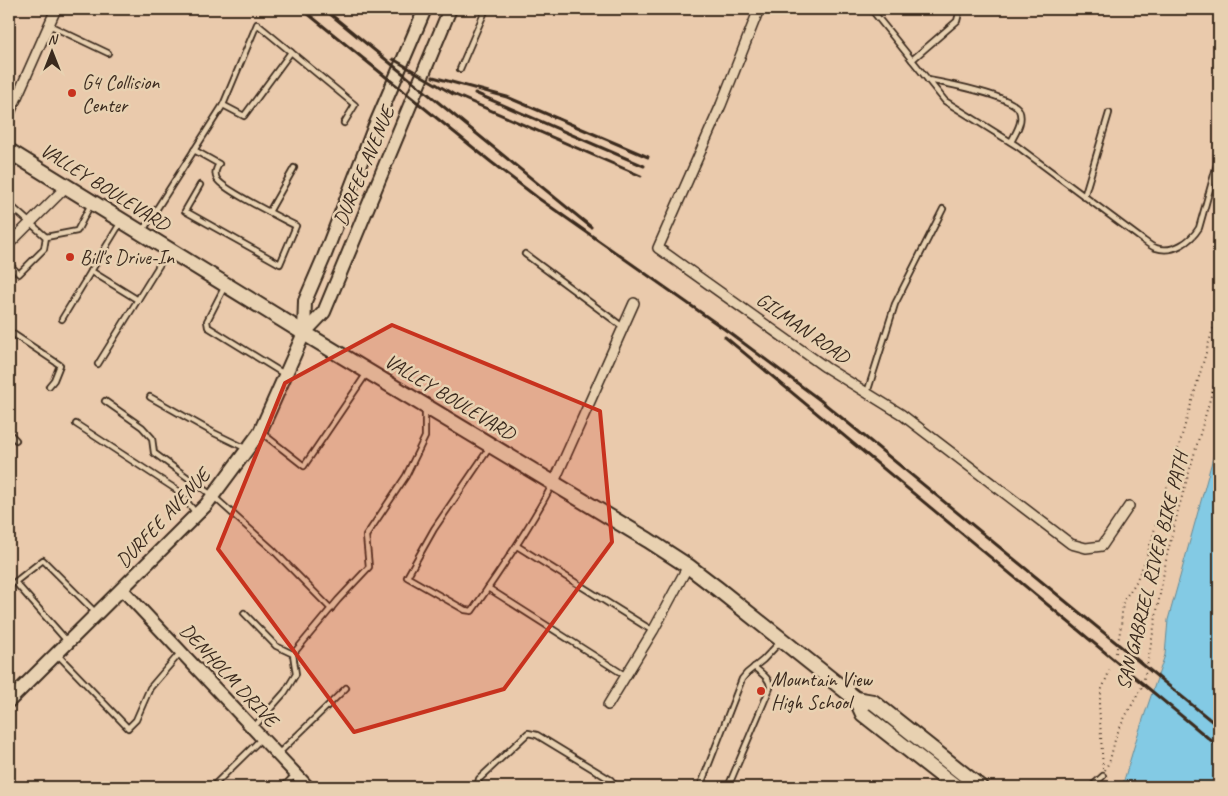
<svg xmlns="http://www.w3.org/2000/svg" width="1228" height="796" font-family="Caveat,sans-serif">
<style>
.water{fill:#83cae4;stroke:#668a95}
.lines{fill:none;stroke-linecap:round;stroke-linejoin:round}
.service-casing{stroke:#3b2a1e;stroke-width:8}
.minor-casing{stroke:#3b2a1e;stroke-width:12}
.tertiary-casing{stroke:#3b2a1e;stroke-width:15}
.secondary-casing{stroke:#3b2a1e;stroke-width:16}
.primary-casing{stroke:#3b2a1e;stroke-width:18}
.path{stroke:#3b2a1e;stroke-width:2;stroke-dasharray:1 4;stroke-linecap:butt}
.service{stroke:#e8d1b1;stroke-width:4.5}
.minor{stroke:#e8d1b1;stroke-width:9}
.tertiary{stroke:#e8d1b1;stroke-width:11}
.secondary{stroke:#e8d1b1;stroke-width:12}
.primary{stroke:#e8d1b1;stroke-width:14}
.rail{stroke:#3b2a1e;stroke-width:3}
.marked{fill:#c8321e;fill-opacity:0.2;stroke:#c8321e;stroke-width:4;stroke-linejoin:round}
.poi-dot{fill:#c8321e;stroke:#e8d1b1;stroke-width:2}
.labels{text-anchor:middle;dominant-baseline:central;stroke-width:5;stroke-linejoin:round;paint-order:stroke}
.poi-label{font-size:20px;fill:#3b2a1e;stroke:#e8d1b1;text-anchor:start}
.street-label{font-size:20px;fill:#3b2a1e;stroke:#e8d1b1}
</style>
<rect width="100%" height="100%" fill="#eacaac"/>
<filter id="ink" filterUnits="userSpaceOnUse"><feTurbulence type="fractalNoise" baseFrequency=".02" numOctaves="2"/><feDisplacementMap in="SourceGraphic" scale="10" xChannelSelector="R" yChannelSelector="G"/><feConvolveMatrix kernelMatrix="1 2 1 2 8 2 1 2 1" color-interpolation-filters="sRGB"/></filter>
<g filter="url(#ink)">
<!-- water -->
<polygon class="water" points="1219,436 1219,787 1122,787 1137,737 1165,655 1168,620"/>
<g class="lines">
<!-- service casing -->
<g class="service-casing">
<g id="service">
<path d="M871,9L945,101L1017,146L1143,240C1147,243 1152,247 1156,248C1173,254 1191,241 1199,228L1219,157"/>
<polyline points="49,25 108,53"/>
<polyline points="912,60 957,21 960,9"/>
<polyline points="460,69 486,9"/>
<path d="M928,80C945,83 1013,96 1019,110C1024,121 1016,132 1011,142"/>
<polyline points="223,105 244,116 291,52"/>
<path d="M194,150L219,164C216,169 214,173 217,179C223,190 281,218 296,226L280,264L185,211L200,185"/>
<polyline points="9,170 16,157"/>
<polyline points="1084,197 1109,113"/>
<polyline points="9,204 46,237"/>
<polyline points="269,212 294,168"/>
<polyline points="142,232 223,105 257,24 355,105 344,123"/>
<polyline points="525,254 623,327"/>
<polyline points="9,264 19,274 44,249 46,237 77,231 91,204"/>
<polyline points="91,271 138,300"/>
<polyline points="225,286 207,321 208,327 284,374"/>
<polyline points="62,319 121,222"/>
<polyline points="9,331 60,365 54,380 49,386"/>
<polyline points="98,364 168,251"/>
<polyline points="867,393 895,304 943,209"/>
<polyline points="150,397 214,433 247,449"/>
<polyline points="105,401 142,427 152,438 154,453 213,496 273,550 331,609"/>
<polyline points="76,424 177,490 196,513"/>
<polyline points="9,433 16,440"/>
<polyline points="262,433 304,466 367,373"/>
<path d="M490,447L434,529L407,577L465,610L472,611C501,570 529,529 552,485"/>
<polyline points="517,546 653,631"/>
<polyline points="488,588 626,676"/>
<polyline points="244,613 276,646 293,654 338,600 369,567 366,536 406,476 425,437 425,409"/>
<polyline points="67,641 15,582 43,560 96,613"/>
<polyline points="57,654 128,728 136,720 150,688 180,653"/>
<polyline points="254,727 285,692 296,674 293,654"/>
<polyline points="279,753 346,688"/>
<polyline points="212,787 261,739"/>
<polyline points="283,787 295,775"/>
<polyline points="477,787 479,779 528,733 537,735 611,780 616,787"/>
<polyline points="700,787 742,679 747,673 763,660 781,641"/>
<path d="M728,787L770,688C771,679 761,673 754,667"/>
<polyline points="1091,787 1103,776"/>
</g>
</g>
<!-- minor casing -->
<g class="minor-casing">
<g id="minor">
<polyline points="759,9 721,105 658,248 825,367 901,414 1071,544 1086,548 1102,546 1129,506"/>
<polyline points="9,115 56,9"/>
<polyline points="9,244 66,187"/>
<polyline points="554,482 634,303"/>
<polyline points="608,705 653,631 688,566"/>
</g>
</g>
<!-- tertiary casing -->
<g class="tertiary-casing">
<polyline id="tertiary" points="122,589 308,787"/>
</g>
<!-- secondary casing -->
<g class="secondary-casing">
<g id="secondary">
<polyline points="304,333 305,301 324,257 374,128 425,9"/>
<polyline points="9,701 206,505 260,432 304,333 324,312 450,9"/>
</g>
</g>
<!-- primary casing -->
<g class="primary-casing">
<g id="primary">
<polyline points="9,151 304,333 648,540 688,566 718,589 856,699 863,714 956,787"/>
<polyline points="856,699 873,702 980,787"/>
</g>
</g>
<!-- path -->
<g class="path">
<polyline points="1116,653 1121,626 1123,601 1135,584 1146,559 1219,308"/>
<polyline points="1103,769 1099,704 1102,689 1111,667"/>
<polyline points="1105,770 1110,760 1116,736 1125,717 1142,687 1148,661 1167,555 1179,507 1219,368"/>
</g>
<!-- service -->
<use href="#service" class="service"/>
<!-- minor -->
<use href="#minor" class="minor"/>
<!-- tertiary -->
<use href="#tertiary" class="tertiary"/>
<!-- secondary -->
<use href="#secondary" class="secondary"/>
<!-- primary -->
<use href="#primary" class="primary"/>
<!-- rail -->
<g class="rail">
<polyline points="302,9 491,162 538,198 730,333 820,400 1219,727"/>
<polyline points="324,9 591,227"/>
<polyline points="393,59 453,94 641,176"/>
<polyline points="433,77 507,97 648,157"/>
<polyline points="475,93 644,166"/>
<polyline points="725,337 1219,747"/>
</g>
</g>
</g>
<!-- marked area -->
<path class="marked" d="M392,325L600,411L612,542L504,689L354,732L218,549L285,383Z"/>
<!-- markers -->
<g class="poi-dot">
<circle cx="72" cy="93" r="5"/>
<circle cx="70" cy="257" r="5"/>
<circle cx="761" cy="691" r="5"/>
</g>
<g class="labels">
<!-- poi labels -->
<g class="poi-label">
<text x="82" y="82">G4 Collision<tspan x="82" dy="23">Center</tspan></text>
<text x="80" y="257">Bill's Drive-In</text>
<text x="771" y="679">Mountain View<tspan x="771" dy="23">High School</tspan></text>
</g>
<!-- street labels -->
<g class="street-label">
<text transform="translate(364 166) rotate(-67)">DURFEE AVENUE</text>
<text transform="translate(105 187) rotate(32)">VALLEY BOULEVARD</text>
<text transform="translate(803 328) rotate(35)">GILMAN ROAD</text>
<text transform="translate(450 397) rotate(31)">VALLEY BOULEVARD</text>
<text transform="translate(163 518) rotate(-47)">DURFEE AVENUE</text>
<text transform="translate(1152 571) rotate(-76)">SAN GABRIEL RIVER BIKE PATH</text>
<text transform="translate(229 675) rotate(47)">DENHOLM DRIVE</text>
</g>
</g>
<!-- margin -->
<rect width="1228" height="796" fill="none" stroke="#e8d1b1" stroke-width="30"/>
<rect x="15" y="15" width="1198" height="766" fill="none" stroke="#3b2a1e" stroke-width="2" filter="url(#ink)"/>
<!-- north arrow -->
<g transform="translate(52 52)" stroke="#e8d1b1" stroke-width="4" paint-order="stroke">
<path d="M0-4L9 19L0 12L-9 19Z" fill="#3b2a1e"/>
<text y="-8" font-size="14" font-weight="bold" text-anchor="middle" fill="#3b2a1e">N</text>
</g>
</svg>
